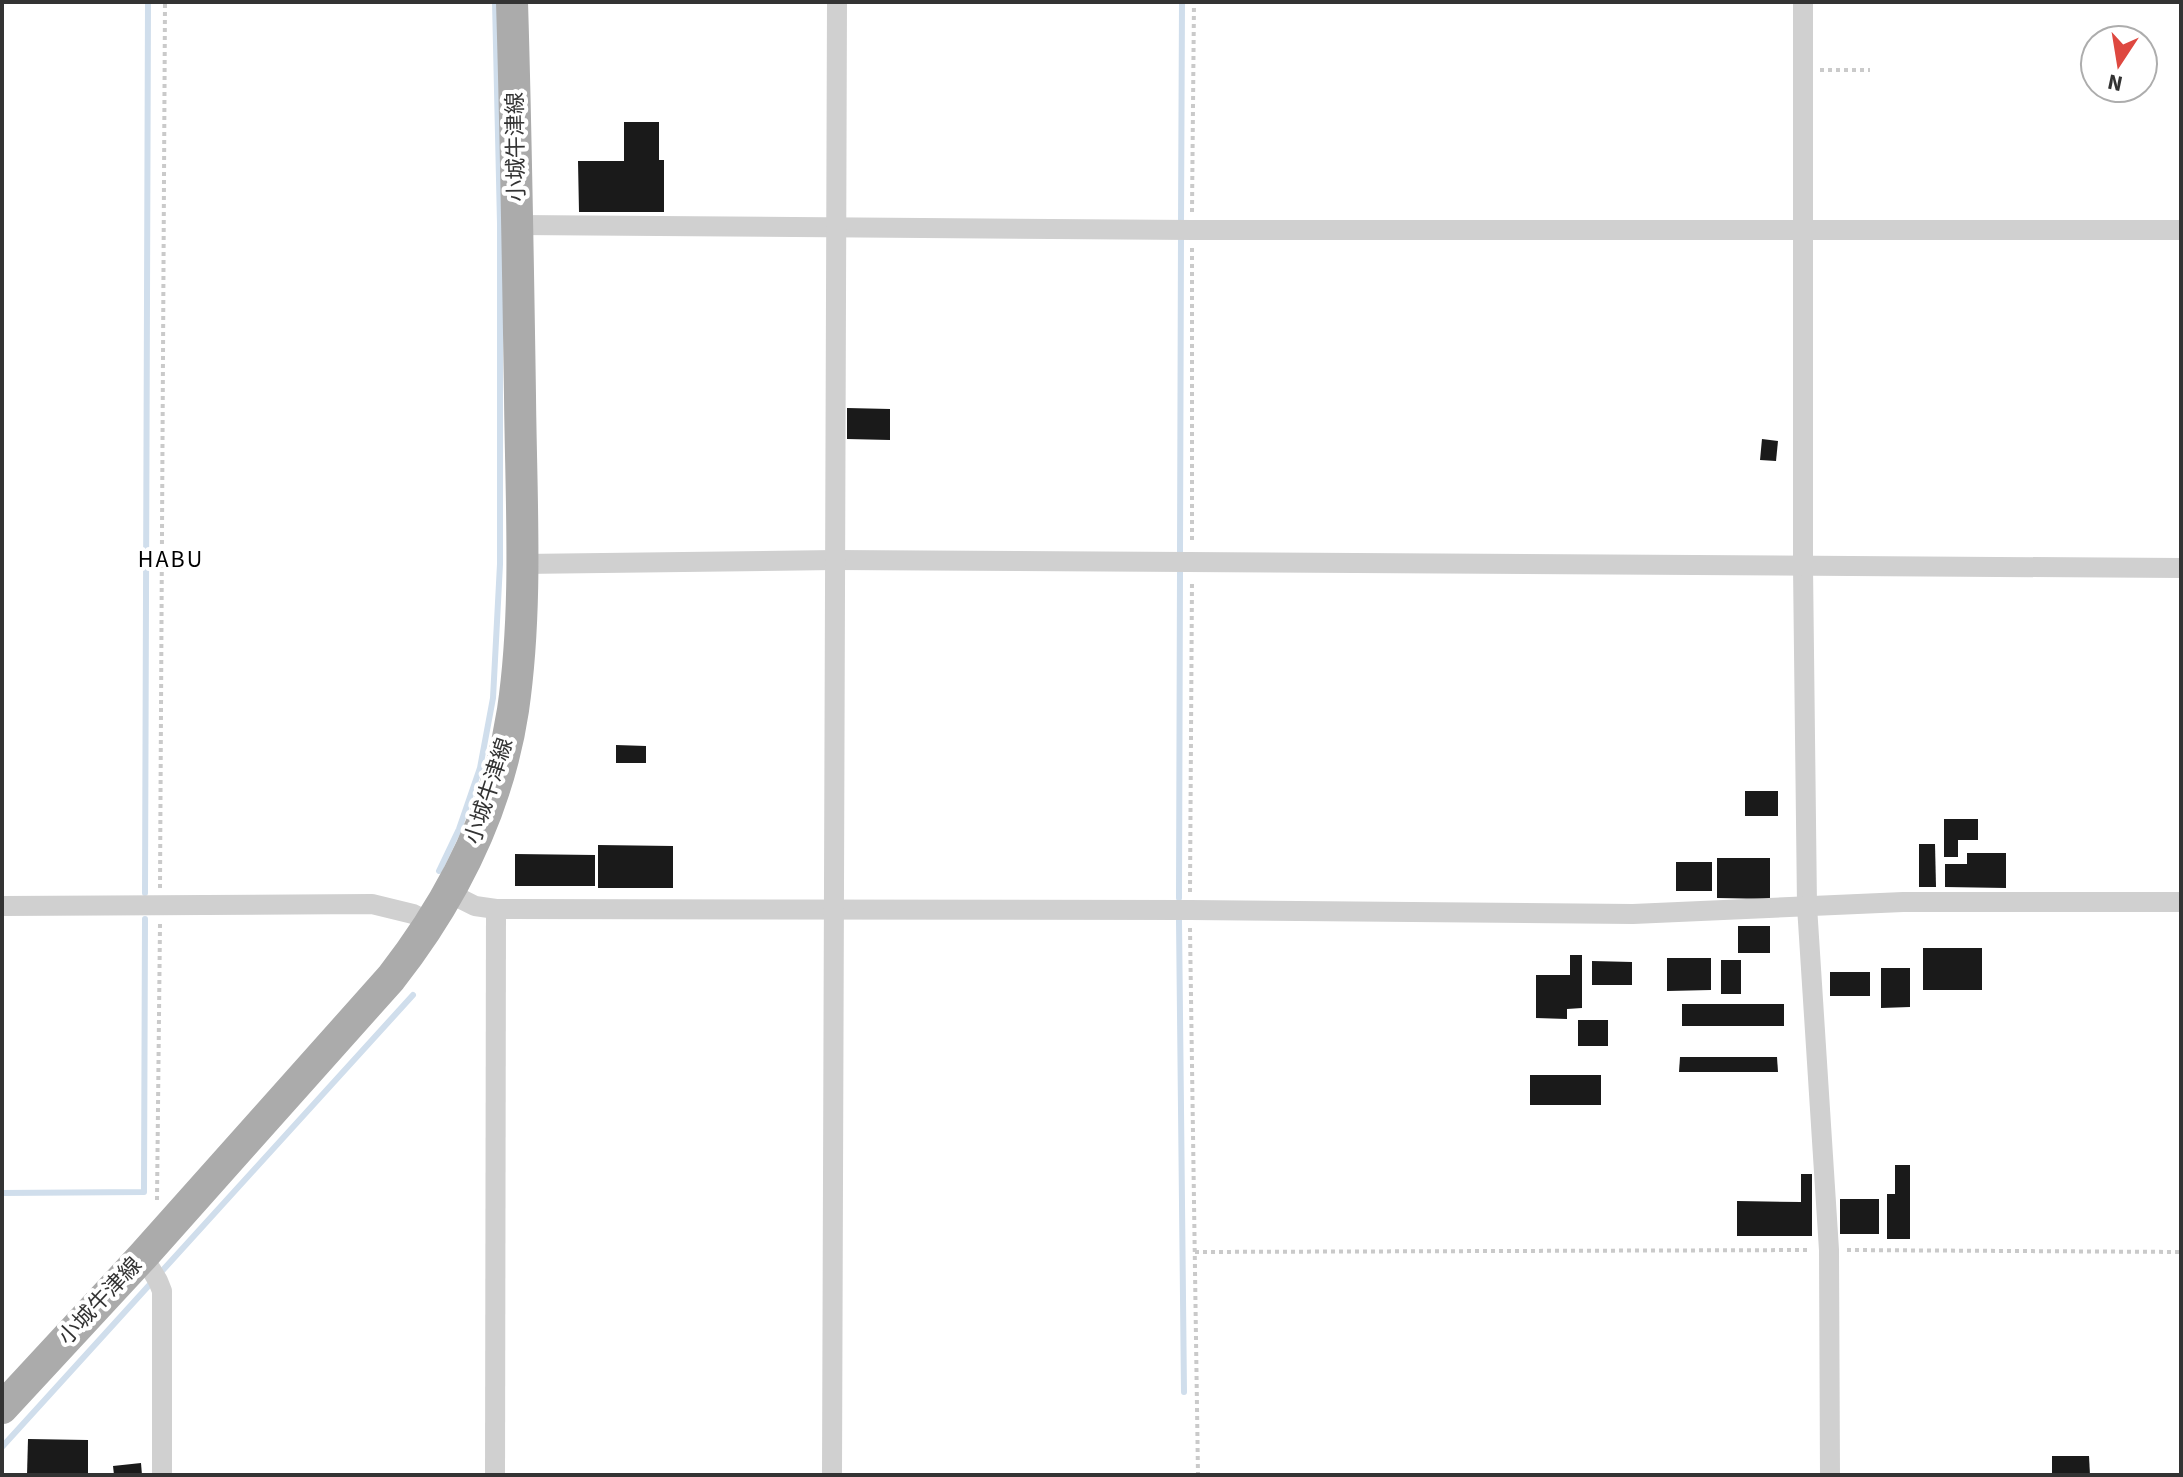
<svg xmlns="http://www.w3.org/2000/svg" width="2183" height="1477" font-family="'Source Sans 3','Noto Sans JP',sans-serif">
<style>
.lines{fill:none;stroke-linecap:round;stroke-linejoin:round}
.stream{stroke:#d0deec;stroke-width:6}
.building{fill:#1a1a1a}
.path{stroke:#cacaca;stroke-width:4;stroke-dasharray:4 4;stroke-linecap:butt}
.street{stroke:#d0d0d0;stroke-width:20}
.primary{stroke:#ababab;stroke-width:32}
.labels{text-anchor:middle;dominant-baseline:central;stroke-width:8;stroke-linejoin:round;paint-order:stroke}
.street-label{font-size:22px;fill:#333;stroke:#fff}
.neighbourhood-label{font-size:24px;letter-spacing:2px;fill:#000;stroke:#fff}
</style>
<rect width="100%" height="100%" fill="#fff"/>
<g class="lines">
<!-- stream -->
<g class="stream">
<polyline points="1181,222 1182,2"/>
<polyline points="1180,554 1181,236"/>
<polyline points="439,871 459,829 480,768 493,698 500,564 500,224 495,2"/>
<polyline points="145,893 148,2"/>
<polyline points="1179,898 1180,570"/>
<polyline points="1179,920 1184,1392"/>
<polyline points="2,1193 144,1192 145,919"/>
<polyline points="2,1447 413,995"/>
</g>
</g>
<!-- building -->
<g class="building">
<polygon points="624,122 659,122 659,160 664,160 664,212 579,212 578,161 624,161"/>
<polygon points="847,408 890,409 890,440 847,439"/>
<polygon points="1762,439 1778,441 1776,461 1760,460"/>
<polygon points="616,745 646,746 646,763 616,763"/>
<rect x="1745" y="791" width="33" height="25"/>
<polygon points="1944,819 1978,819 1978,840 1958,840 1958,857 1944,857"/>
<polygon points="1919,844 1935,844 1936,887 1919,887"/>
<polygon points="598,845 673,846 673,888 598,888"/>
<polygon points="1967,853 2006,853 2006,888 1945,887 1945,864 1967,864"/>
<polygon points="515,854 595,855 595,886 515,886"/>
<polygon points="1717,858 1770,858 1770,899 1717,898"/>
<rect x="1676" y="862" width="36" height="29"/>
<rect x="1738" y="926" width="32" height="27"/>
<rect x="1923" y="948" width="59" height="42"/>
<polygon points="1570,955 1582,955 1582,1008 1567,1009 1567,1019 1536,1018 1536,975 1570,975"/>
<polygon points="1667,958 1711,958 1711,990 1667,991"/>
<rect x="1721" y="960" width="20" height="34"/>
<polygon points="1592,961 1632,962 1632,985 1592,985"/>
<polygon points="1881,968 1910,968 1910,1007 1881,1008"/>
<rect x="1830" y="972" width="40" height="24"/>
<rect x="1682" y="1004" width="102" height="22"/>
<rect x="1578" y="1020" width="30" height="26"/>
<polygon points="1680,1057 1777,1057 1778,1072 1679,1072"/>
<rect x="1530" y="1075" width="71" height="30"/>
<polygon points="1895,1165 1910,1165 1910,1239 1887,1239 1887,1194 1895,1194"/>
<polygon points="1801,1174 1812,1174 1812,1236 1737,1236 1737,1201 1801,1202"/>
<rect x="1840" y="1199" width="39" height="35"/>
<polygon points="28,1439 88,1440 88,1475 27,1475"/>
<polygon points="2052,1456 2089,1456 2090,1475 2052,1475"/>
<polygon points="141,1463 142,1475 114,1475 113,1466"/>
</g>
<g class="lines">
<!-- path -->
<g class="path">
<polyline points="1820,70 1870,70"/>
<polyline points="1192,212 1194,2"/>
<polyline points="1192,248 1192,544"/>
<polyline points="160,888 165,2"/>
<polyline points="1190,892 1192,580"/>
<polyline points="1190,928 1198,1475"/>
<polyline points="157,1200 160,924"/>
<polyline points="1847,1250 2181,1252"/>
<polyline points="1195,1252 1811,1250"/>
</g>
<!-- street -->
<g class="street">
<polyline points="1803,2 1803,567 1807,906 1829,1250 1830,1475"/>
<polyline points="518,225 1192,230 2181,230"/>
<polyline points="522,564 835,560 2181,568"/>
<polyline points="449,893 475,906 496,909 1190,910 1633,914 1903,902 2181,902"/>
<polyline points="2,906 372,904 413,914 431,923"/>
<polyline points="143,1256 158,1281 162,1291 162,1475"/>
<polyline points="495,1475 496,909"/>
<polyline points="832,1475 837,2"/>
</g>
<!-- primary -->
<path class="primary" d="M2,1408L143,1256L391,978C452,900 498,809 513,710C528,607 521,500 520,396C518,264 516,133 512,2"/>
</g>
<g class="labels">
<!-- street labels -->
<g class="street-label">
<text transform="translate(516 147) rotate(-91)">小城牛津線</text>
<text transform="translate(489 791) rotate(-72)">小城牛津線</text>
<text transform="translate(100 1301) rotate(-47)">小城牛津線</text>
</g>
<!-- neighbourhood labels -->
<g class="neighbourhood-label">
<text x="171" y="559">HABU</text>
</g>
</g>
<!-- border -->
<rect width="2183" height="1477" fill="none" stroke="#333333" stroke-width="8"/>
<!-- north arrow -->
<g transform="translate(2119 64) rotate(192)"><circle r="38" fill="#ffffff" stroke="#adadad" stroke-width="2"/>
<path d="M0-6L14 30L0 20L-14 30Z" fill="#de4840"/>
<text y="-12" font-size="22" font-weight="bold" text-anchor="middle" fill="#333333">N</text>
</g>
</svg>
